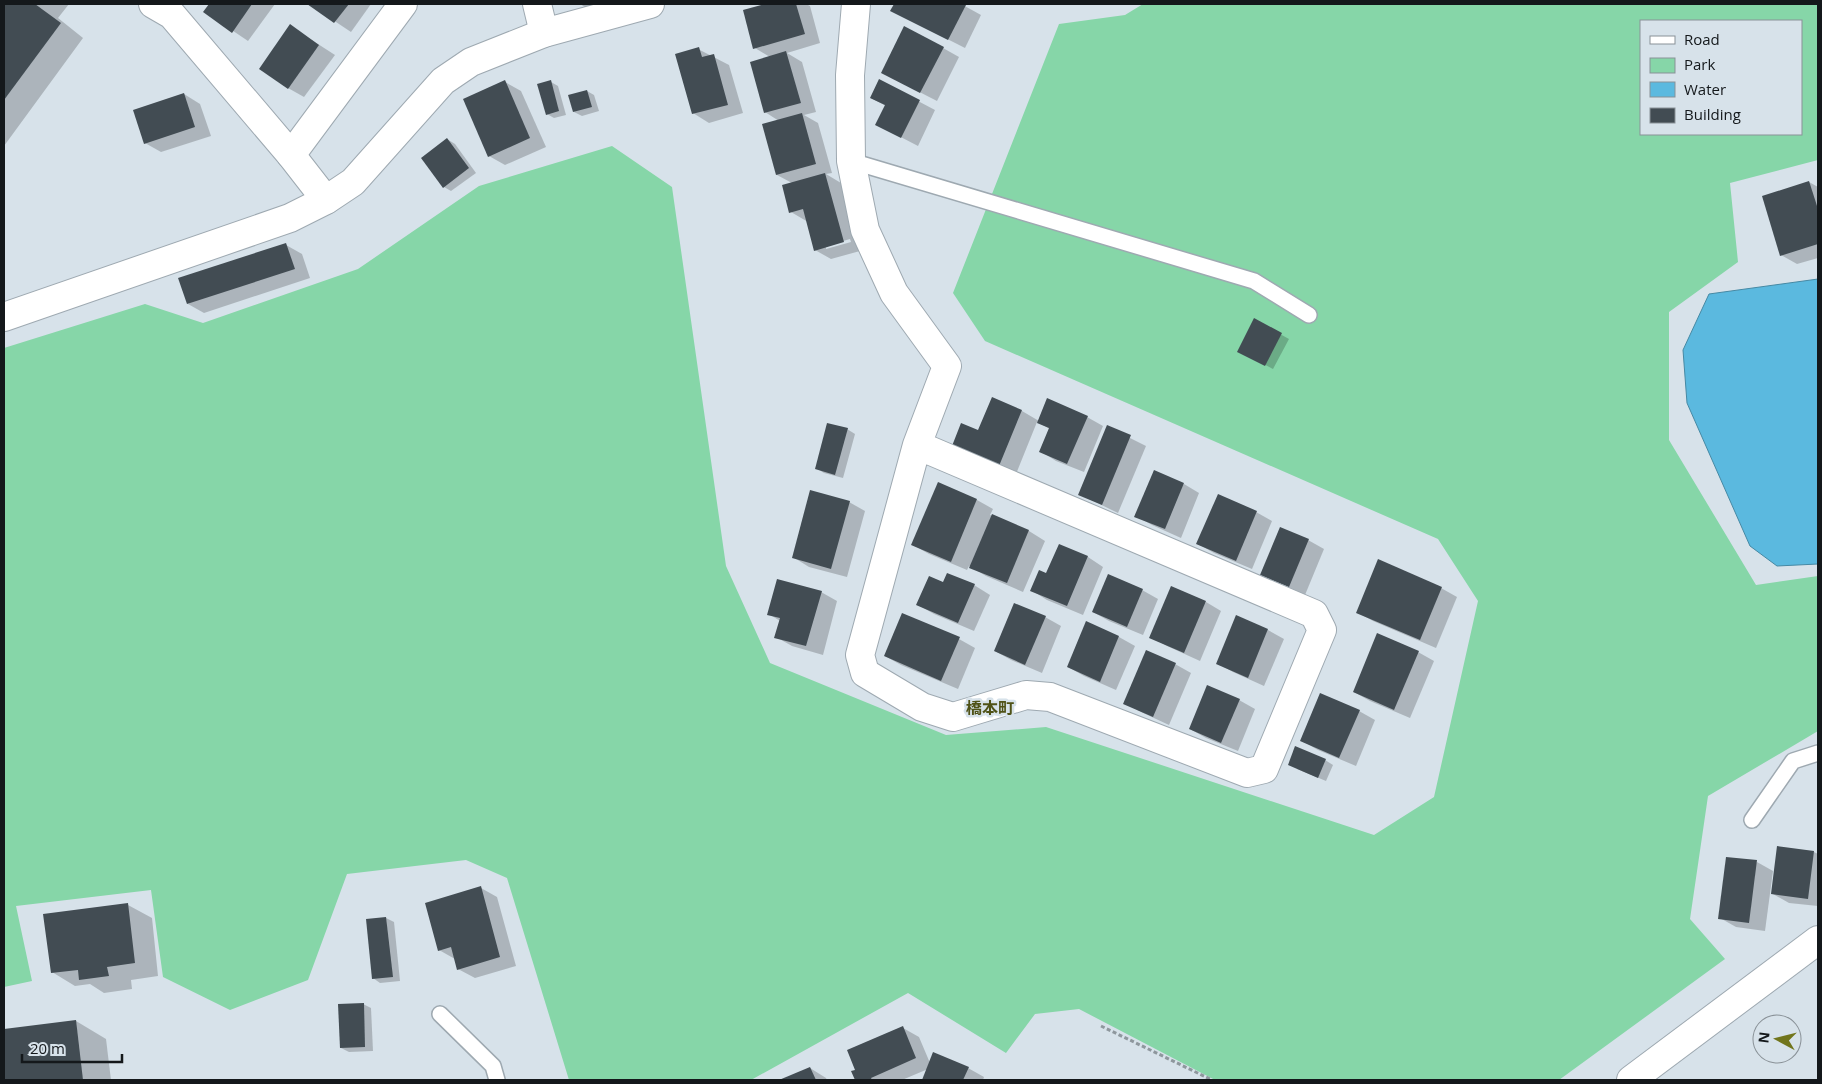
<svg xmlns="http://www.w3.org/2000/svg" width="1822" height="1084" font-family="'Open Sans','Noto Sans JP',sans-serif">
<style>
.green{fill:#86d6a8;fill-rule:evenodd}
.water{fill:#5bb9df;stroke:#4689a4}
.shadow{fill:#0003;fill-rule:evenodd}
.building{fill:#424c53}
.lines{fill:none;stroke-linecap:round;stroke-linejoin:round}
.lane-casing{stroke:#9ea9b1;stroke-width:18}
.street-casing{stroke:#9ea9b1;stroke-width:30}
.path{stroke:#8e979d;stroke-width:3;stroke-dasharray:4 2.5;stroke-linecap:butt}
.lane{stroke:#fff;stroke-width:15}
.street{stroke:#fff;stroke-width:28}
.labels{text-anchor:middle;dominant-baseline:central;stroke-width:5;stroke-linejoin:round;paint-order:stroke}
.quarter-label{font-size:16px;font-weight:bold;fill:#4f5217;stroke:#d7e2ea}
</style>
<rect width="100%" height="100%" fill="#d7e2ea"/>
<!-- green -->
<path class="green" d="M1143,4H1818V160L1730,183L1738,262L1669,312V440L1756,585L1818,576V731L1708,796L1690,919L1725,959L1559,1080H1215L1079,1009L1035,1014L1006,1053L908,993L751,1080H569L507,878L466,860L347,874L308,980L230,1010L163,977L151,890L16,906L32,981L4,987V348L145,304L203,323L358,269L479,186L612,146L672,187L726,566L770,663L946,735L1046,727L1374,835L1434,797L1478,601L1438,539L985,341L953,293L1059,24L1125,15ZM1641,21H1801V134H1641Z"/>
<!-- water -->
<polygon class="water" points="1818,279 1818,564 1777,566 1750,546 1687,403 1683,350 1709,294"/>
<!-- shadow -->
<g class="shadow">
<polygon points="4,4 69,4 58,18 83,38 4,146"/>
<polygon points="210,4 275,4 248,41 205,12"/>
<polygon points="309,4 371,4 351,32"/>
<polygon points="580,4 613,4 590,10"/>
<path d="M769,4H806L810,6L820,43L787,53L802,62L816,112L804,115L818,123L832,173L826,174L841,183L860,251L831,259L815,250L808,222L791,212L792,183L777,175L779,121L765,112L770,57L755,48L744,11ZM850,239L851,242L826,249V246Z"/>
<polygon points="895,4 961,4 981,15 965,48 892,11"/>
<polygon points="290,26 335,55 304,97 288,88"/>
<polygon points="943,48 959,57 937,101 898,81"/>
<polygon points="698,49 729,65 743,113 709,123 693,113"/>
<polygon points="880,81 935,110 918,146 893,133 886,106 871,98"/>
<polygon points="505,82 521,91 546,147 505,165 489,156"/>
<polygon points="551,82 558,86 566,115 554,118 547,114"/>
<polygon points="587,91 594,95 599,111 582,116 574,112"/>
<polygon points="184,94 200,104 211,136 161,152 145,143"/>
<polygon points="447,139 455,144 476,173 451,191 444,187"/>
<polygon points="1809,182 1818,187 1818,258 1797,264 1781,255"/>
<polygon points="286,245 302,254 310,278 204,313 188,304"/>
<polygon points="1255,320 1289,339 1273,369 1247,355"/>
<polygon points="993,399 1022,411 1039,421 1087,417 1103,426 1084,472 1056,461 1040,451 1050,429 1037,422 1016,474 969,455"/>
<polygon points="1108,427 1146,446 1118,513 1079,494"/>
<polygon points="847,429 855,434 843,478 824,473 816,468"/>
<polygon points="939,484 977,500 993,509 990,515 1029,531 1045,541 1023,592 986,576 969,566 967,570 929,554 913,545"/>
<polygon points="1184,484 1199,493 1181,538 1152,525 1136,516"/>
<polygon points="849,502 865,511 847,577 809,567 793,557"/>
<polygon points="1256,512 1272,521 1252,569 1214,553 1198,544"/>
<polygon points="1308,540 1324,549 1305,595 1262,574"/>
<polygon points="1059,545 1088,557 1103,567 1083,615 1047,600 1031,590 1047,575"/>
<polygon points="944,583 974,585 990,595 974,631 934,614 918,605"/>
<polygon points="1441,588 1457,597 1436,648 1373,621 1357,612"/>
<polygon points="1142,590 1158,599 1143,635 1109,621 1093,612"/>
<polygon points="821,592 837,601 823,655 792,646 776,637 780,621 769,614"/>
<polygon points="1206,602 1221,611 1200,661 1167,646 1151,637"/>
<polygon points="1045,617 1061,626 1042,673 1011,660 995,651"/>
<polygon points="1237,617 1268,630 1284,639 1264,686 1233,672 1217,663"/>
<polygon points="1087,623 1119,637 1135,646 1116,690 1084,676 1068,667"/>
<polygon points="959,639 975,648 958,689 901,665 885,656"/>
<polygon points="1418,652 1434,661 1410,718 1370,701 1354,692"/>
<polygon points="1175,664 1191,673 1169,725 1141,712 1125,703"/>
<polygon points="1208,687 1239,700 1255,709 1238,751 1206,738 1190,729"/>
<polygon points="1359,711 1375,720 1356,766 1318,750 1302,741"/>
<polygon points="1325,760 1333,765 1326,781 1297,769"/>
<polygon points="1814,852 1818,854 1818,906 1789,903 1773,894"/>
<polygon points="1757,862 1773,871 1765,931 1736,927 1720,918"/>
<polygon points="481,888 497,897 516,966 475,978 458,969 455,959 439,950"/>
<polygon points="128,905 152,918 158,976 131,980 132,989 104,993 90,984 75,986 52,972"/>
<polygon points="386,918 394,922 400,981 380,983 373,978 367,920"/>
<polygon points="363,1004 371,1008 373,1051 349,1052 341,1048"/>
<polygon points="76,1021 106,1039 111,1080 4,1080 4,1030"/>
<polygon points="903,1028 919,1037 930,1063 968,1068 984,1077 983,1080 923,1080 928,1069 902,1080 856,1080 853,1072"/>
<polygon points="810,1068 826,1078 827,1080 783,1080"/>
</g>
<!-- building -->
<g class="building">
<polygon points="4,4 35,4 61,23 4,100"/>
<polygon points="209,4 252,4 232,33 203,12"/>
<polygon points="307,4 349,4 334,23"/>
<polygon points="765,4 796,4 805,34 753,49 743,10"/>
<polygon points="894,4 964,4 966,5 948,40 890,11"/>
<polygon points="290,24 319,45 288,89 259,69"/>
<polygon points="904,26 944,47 920,93 881,73"/>
<polygon points="699,47 702,57 714,54 728,105 692,114 675,54"/>
<polygon points="786,51 801,103 764,113 750,62"/>
<polygon points="879,79 920,100 901,138 875,125 885,105 870,98"/>
<polygon points="505,80 530,138 488,157 463,99"/>
<polygon points="551,80 559,111 546,115 537,84"/>
<polygon points="587,90 592,107 573,112 568,95"/>
<polygon points="184,93 195,127 144,144 133,110"/>
<polygon points="802,113 816,164 776,175 762,124"/>
<polygon points="447,138 469,168 443,188 421,158"/>
<polygon points="825,173 844,242 814,251 803,209 789,213 782,185"/>
<polygon points="1809,181 1818,209 1818,244 1780,256 1762,196"/>
<polygon points="286,243 295,269 187,304 178,278"/>
<polygon points="1254,318 1282,333 1265,366 1237,352"/>
<polygon points="992,397 1022,410 999,466 952,446 961,423 978,430"/>
<polygon points="1047,398 1088,416 1067,464 1039,452 1049,428 1037,423"/>
<polygon points="827,423 848,428 835,475 815,469"/>
<polygon points="1107,425 1131,435 1102,505 1078,495"/>
<polygon points="1154,470 1184,483 1165,529 1134,517"/>
<polygon points="938,482 977,499 951,562 911,545"/>
<polygon points="810,490 850,501 831,569 792,558"/>
<polygon points="1218,494 1257,511 1236,561 1196,544"/>
<polygon points="992,514 1029,530 1007,583 969,568"/>
<polygon points="1280,527 1309,539 1289,587 1260,575"/>
<polygon points="1059,544 1088,556 1067,606 1030,591 1039,570 1046,573"/>
<polygon points="1378,559 1442,587 1420,640 1356,613"/>
<polygon points="947,573 975,584 958,623 916,605 929,576 943,582"/>
<polygon points="1108,574 1143,589 1127,627 1092,612"/>
<polygon points="777,579 822,591 806,646 774,638 780,618 767,615"/>
<polygon points="1171,586 1206,601 1184,653 1149,638"/>
<polygon points="1014,603 1046,616 1025,665 994,651"/>
<polygon points="902,613 960,637 941,681 884,656"/>
<polygon points="1236,615 1268,629 1248,678 1216,664"/>
<polygon points="1086,621 1119,636 1100,682 1067,667"/>
<polygon points="1377,633 1419,651 1394,710 1353,692"/>
<polygon points="1146,650 1176,663 1153,717 1123,704"/>
<polygon points="1207,685 1240,699 1221,743 1189,729"/>
<polygon points="1320,693 1360,710 1339,758 1300,741"/>
<polygon points="1295,746 1326,759 1318,778 1288,765"/>
<polygon points="1777,846 1814,851 1808,899 1771,894"/>
<polygon points="1726,857 1757,860 1749,923 1718,919"/>
<polygon points="481,886 500,957 457,970 451,947 438,951 425,903"/>
<polygon points="128,903 135,963 107,967 109,976 79,980 78,970 51,973 43,914"/>
<polygon points="386,917 393,977 372,979 366,919"/>
<polygon points="364,1003 365,1047 340,1048 338,1004"/>
<polygon points="76,1020 83,1080 4,1080 4,1029"/>
<polygon points="903,1026 916,1058 871,1078 872,1080 855,1080 851,1071 855,1070 847,1050"/>
<polygon points="933,1052 969,1067 963,1080 922,1080"/>
<polygon points="810,1067 816,1080 779,1080"/>
</g>
<g class="lines">
<!-- lane casing -->
<g class="lane-casing">
<g id="lane">
<polyline points="851,161 1254,281 1309,315"/>
<polyline points="1752,820 1793,761 1818,753"/>
<polyline points="440,1014 493,1066 497,1080"/>
</g>
</g>
<!-- street casing -->
<g class="street-casing">
<g id="street">
<polyline points="153,4 172,15 291,155 326,200"/>
<polyline points="537,4 544,33"/>
<polyline points="856,4 850,75 851,161 865,230 894,293 947,366 917,445 860,655 865,673 922,707 953,717 1026,695 1050,697 1247,773 1264,769 1322,630 1314,614 917,445"/>
<polyline points="291,155 403,4"/>
<polyline points="4,317 290,218 326,200 353,182 443,81 471,62 544,33 650,4"/>
<polyline points="1631,1080 1818,940"/>
</g>
</g>
<!-- path -->
<polyline class="path" points="1101,1026 1212,1080"/>
<!-- lane -->
<use href="#lane" class="lane"/>
<!-- street -->
<use href="#street" class="street"/>
</g>
<g class="labels">
<!-- quarter labels -->
<g class="quarter-label">
<text x="990" y="708">橋本町</text>
</g>
</g>
<!-- border -->
<rect width="1822" height="1084" fill="none" stroke="#14181b" stroke-width="10"/>
<!-- legend -->
<rect x="1640" y="20" width="162" height="115" fill="#d7e2ea" stroke="#899197"/>
<rect x="1650" y="36" width="25" height="8" fill="#ffffff" stroke="#899197"/>
<text x="1684" y="45" font-size="15" fill="#14181b">Road</text>
<rect x="1650" y="58" width="25" height="15" fill="#86d6a8" stroke="#899197"/>
<text x="1684" y="70" font-size="15" fill="#14181b">Park</text>
<rect x="1650" y="82" width="25" height="15" fill="#5bb9df" stroke="#899197"/>
<text x="1684" y="95" font-size="15" fill="#14181b">Water</text>
<rect x="1650" y="108" width="25" height="15" fill="#424c53" stroke="#899197"/>
<text x="1684" y="120" font-size="15" fill="#14181b">Building</text>
<!-- north arrow -->
<g transform="translate(1777 1039) rotate(277)"><circle r="24" fill="#d7e2ea" stroke="#899197"/>
<path d="M0-4L9 19L0 12L-9 19Z" fill="#71751c"/>
<text y="-8" font-size="14" font-weight="bold" text-anchor="middle" fill="#14181b">N</text>
</g>
<!-- scale -->
<path d="M22 1054v8h100v-8" fill="none" stroke="#14181b" stroke-width="2.5"/>
<text x="30" y="1054" font-size="15" fill="#14181b" stroke="#d7e2ea" stroke-width="4" paint-order="stroke">20 m</text>
</svg>
